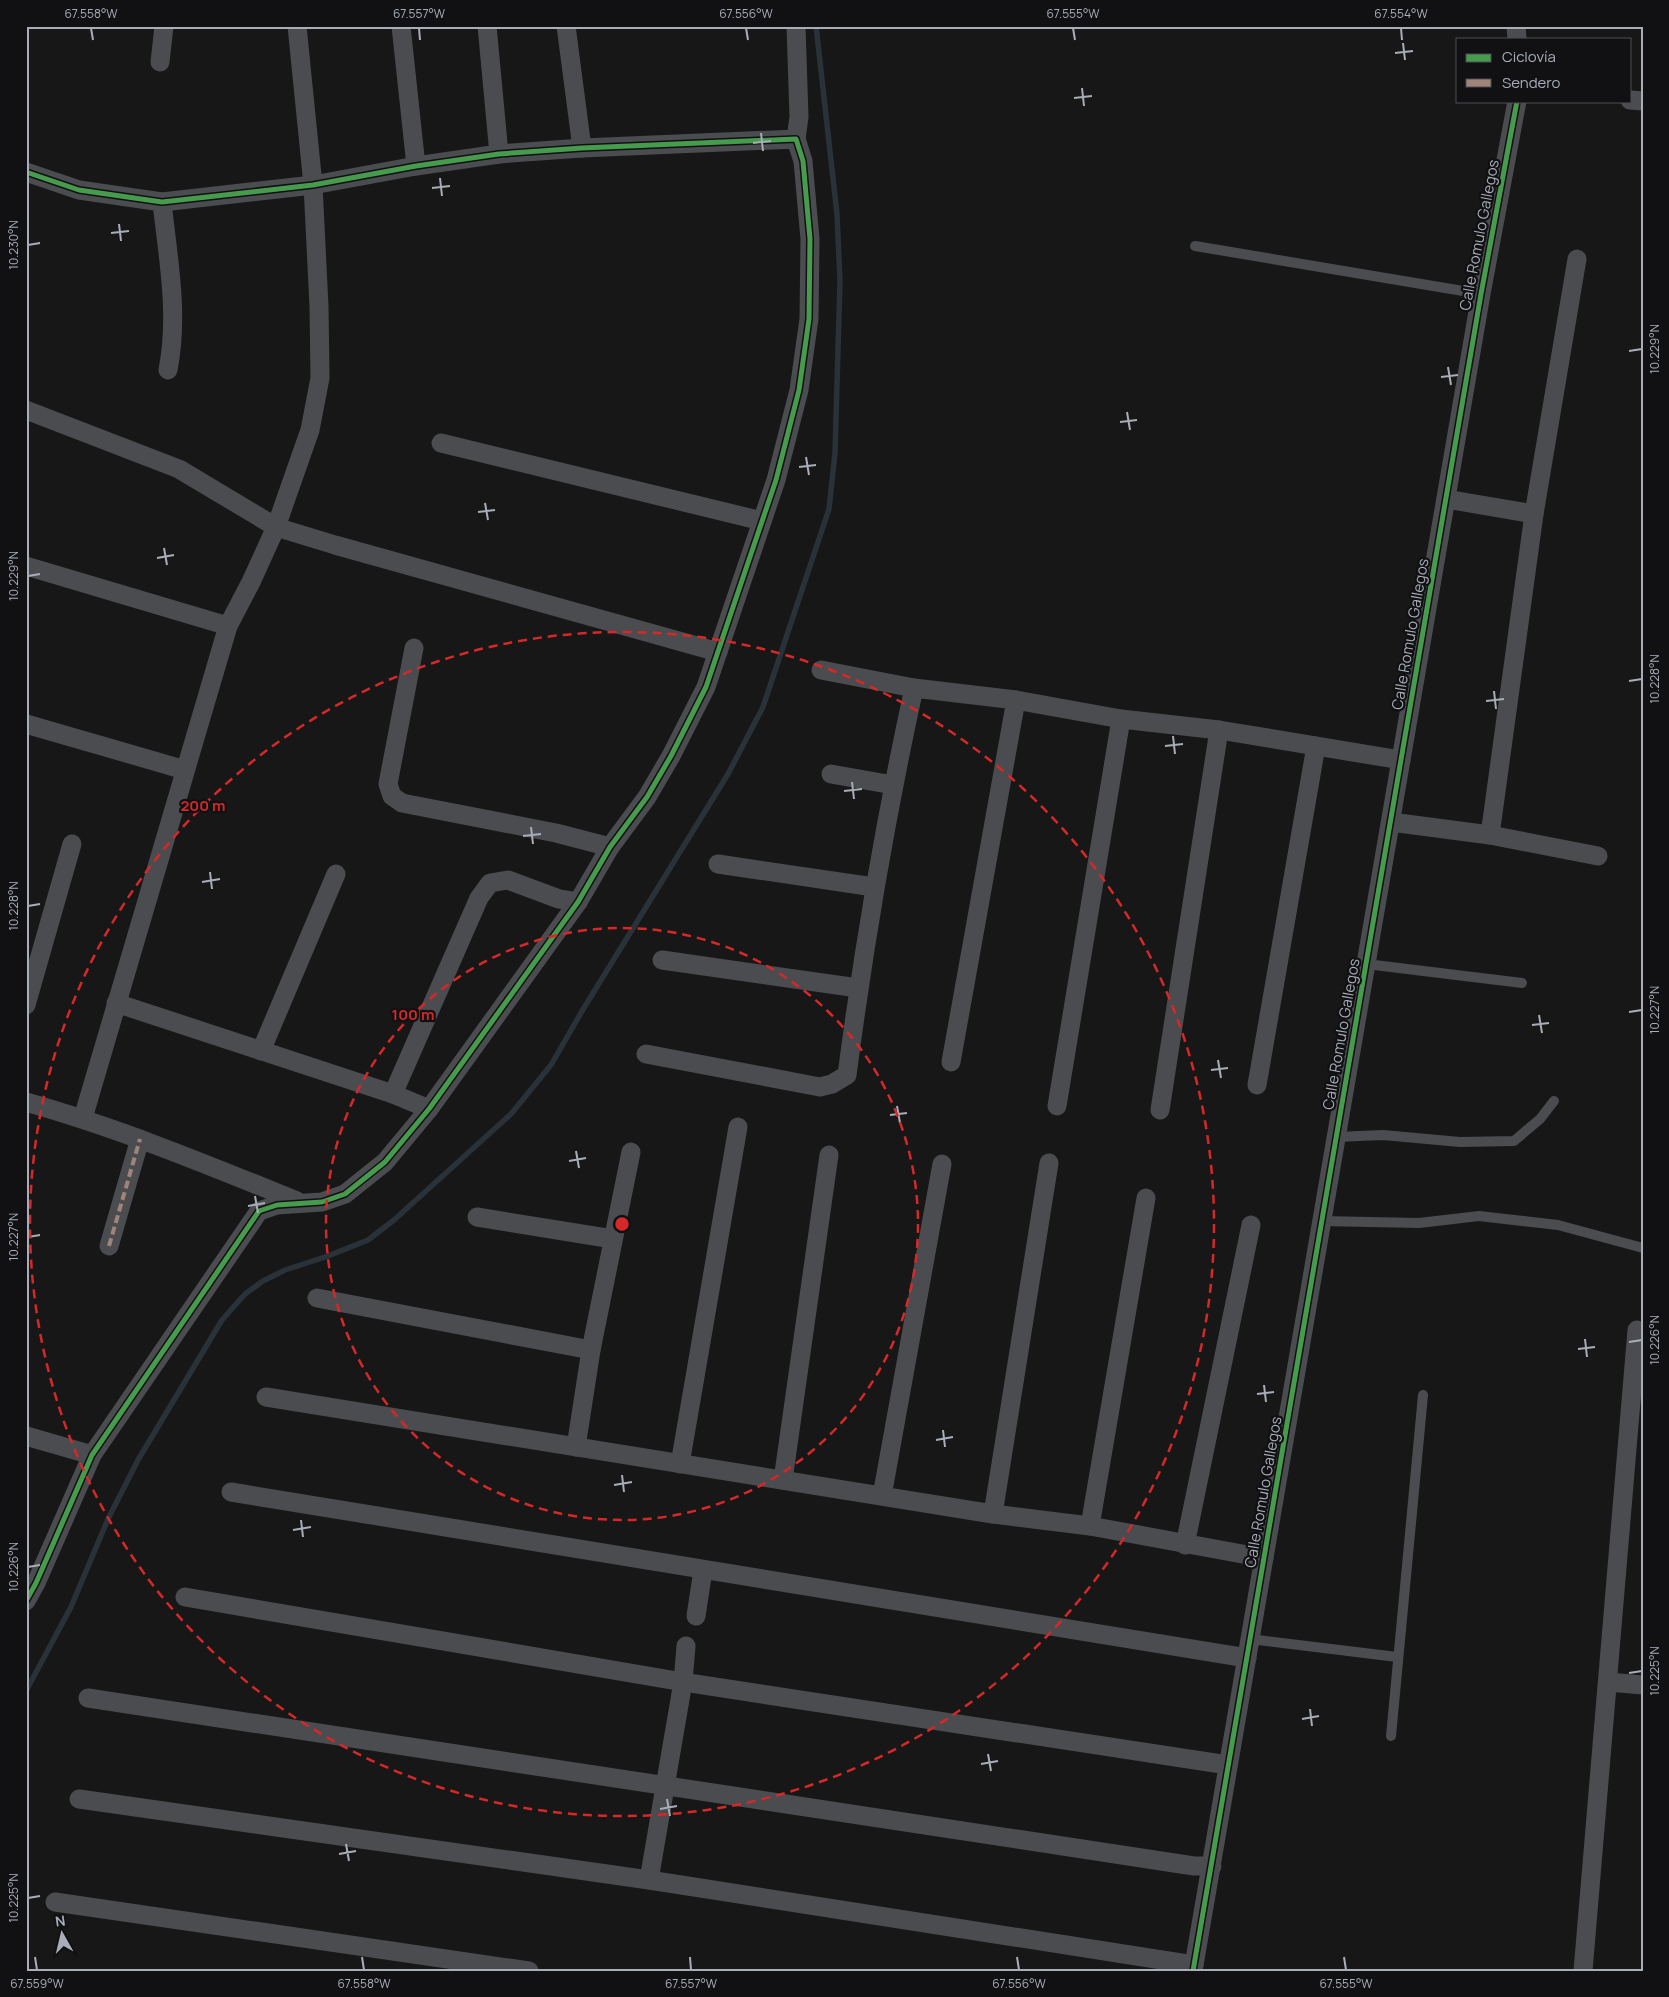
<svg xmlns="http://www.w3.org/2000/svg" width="1669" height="1997" font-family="Manrope,sans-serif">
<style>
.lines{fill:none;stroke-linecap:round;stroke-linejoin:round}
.stream{stroke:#2a3239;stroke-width:5.5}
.service{stroke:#4b4c50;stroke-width:10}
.minor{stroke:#4b4c50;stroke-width:19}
.quiet{stroke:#a18479;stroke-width:4;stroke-dasharray:8 4;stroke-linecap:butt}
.cycleway-casing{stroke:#111113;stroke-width:8}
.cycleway{stroke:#469c4c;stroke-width:5}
.ticks{fill:none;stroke:#a8adb8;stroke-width:2}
.ring{fill:none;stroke:#d62828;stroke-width:2.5;stroke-dasharray:9 6}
.labels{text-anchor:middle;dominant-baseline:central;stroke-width:4.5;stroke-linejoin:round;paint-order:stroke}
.street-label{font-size:15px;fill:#a8adb8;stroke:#111113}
.centre{fill:#d62828;stroke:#111113;stroke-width:2.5}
.ring-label{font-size:15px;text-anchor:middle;font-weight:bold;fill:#d62828;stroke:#111113;stroke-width:4.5;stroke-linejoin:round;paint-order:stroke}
.neatline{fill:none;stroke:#a8adb8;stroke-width:2}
.ticks-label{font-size:12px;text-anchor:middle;fill:#a8adb8}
</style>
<rect width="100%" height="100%" fill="#171717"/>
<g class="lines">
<!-- stream -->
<polyline class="stream" points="26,1691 71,1607 108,1519 138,1460 222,1320 245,1294 263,1281 285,1270 328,1256 368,1240 394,1220 511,1114 551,1065 582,1011 728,774 763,707 829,509 835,453 840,281 837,214 816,26"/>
<!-- service -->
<g class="service">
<polyline points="1195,246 1481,294"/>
<polyline points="1366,964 1522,983"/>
<polyline points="1336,1137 1383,1135 1460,1142 1514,1141 1540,1119 1554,1101"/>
<polyline points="1321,1221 1419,1223 1479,1216 1558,1225 1643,1248"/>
<polyline points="1250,1639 1397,1657"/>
<polyline points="1391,1736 1423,1395"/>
</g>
<!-- minor -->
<g class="minor">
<polyline points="401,26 416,166"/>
<polyline points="487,26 499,154"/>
<polyline points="566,26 582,148"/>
<polyline points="796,26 799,117 796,139"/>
<polyline points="1516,26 1517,39"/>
<polyline points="160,62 164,26"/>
<polyline points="1630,100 1643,101"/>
<polyline points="26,172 79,190 162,202 313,185 416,166 499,154 582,148 796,139 803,161 810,239 809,319 799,390 776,480 706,687 671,756 647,797 610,847 578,902 429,1109 385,1162 345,1194 322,1202 277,1205 259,1211 92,1455 36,1583 26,1601"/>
<path d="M162,202C168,259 179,313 168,370"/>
<polyline points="1577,259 1534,514 1490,835 1598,856"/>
<polyline points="26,410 179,469 276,527 335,545 718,652"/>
<polyline points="441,443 762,521"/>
<polyline points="1446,499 1534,514"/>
<polyline points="26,566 228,626"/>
<polyline points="414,648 388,784 392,796 402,803 556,833 610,847"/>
<polyline points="821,670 914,688"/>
<polyline points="26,724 185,770"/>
<polyline points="831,774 893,785"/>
<polyline points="1391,822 1490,835"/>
<polyline points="718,864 874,887"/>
<polyline points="662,960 858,988"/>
<polyline points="116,1003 393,1094 429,1109"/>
<polyline points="26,1005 72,844"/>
<polyline points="261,1051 336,874"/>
<path d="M646,1054L820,1087L832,1084L847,1075C864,945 886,816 914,688L1016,700L1121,719L1219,730L1401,760"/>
<polyline points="951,1062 1016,700"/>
<polyline points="1257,1085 1316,746"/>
<polyline points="393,1094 479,898 490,883 508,880 559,899 578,902"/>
<path d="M26,1102C119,1128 208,1165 297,1201"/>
<polyline points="1057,1106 1121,719"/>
<polyline points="1160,1110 1219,730"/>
<polyline points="83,1118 228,626 251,582 276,527 310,430 320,378 319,306 313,185 297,26"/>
<polyline points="477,1217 613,1239"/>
<polyline points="109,1246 140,1139"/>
<polyline points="317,1298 591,1350"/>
<polyline points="266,1397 993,1514 1090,1526 1264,1558"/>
<polyline points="26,1436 92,1455"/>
<polyline points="576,1447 591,1350 631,1152"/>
<polyline points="680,1464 738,1127"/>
<polyline points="783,1480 829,1155"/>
<polyline points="231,1492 1247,1658"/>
<polyline points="882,1496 942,1164"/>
<polyline points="993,1514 1049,1163"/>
<polyline points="1090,1526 1146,1198"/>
<polyline points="1185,1545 1251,1225"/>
<polyline points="185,1597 683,1682 1228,1765"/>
<polyline points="696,1616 703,1570"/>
<polyline points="1608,1682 1643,1685"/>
<polyline points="88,1698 1194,1866 1212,1866"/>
<polyline points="79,1799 649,1880 1194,1965"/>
<polyline points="649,1880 683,1682 686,1646"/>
<polyline points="55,1902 529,1971"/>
<polyline points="1193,1971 1481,294 1517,101"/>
<polyline points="1583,1971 1637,1330"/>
</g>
<!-- quiet -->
<polyline class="quiet" points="109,1246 140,1139"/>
<!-- cycleway casing -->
<g class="cycleway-casing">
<g id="cycleway">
<polyline points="26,172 79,190 162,202 313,185 416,166 499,154 582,148 796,139 803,161 810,239 809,319 799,390 776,480 706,687 671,756 647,797 610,847 578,902 429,1109 385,1162 345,1194 322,1202 277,1205 259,1211 92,1455 36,1583 26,1601"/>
<polyline points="1193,1971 1481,294 1517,101"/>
</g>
</g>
<!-- cycleway -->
<use href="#cycleway" class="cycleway"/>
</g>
<!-- ticks -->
<path class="ticks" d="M91,28L93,40M419,28L420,40M746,28L748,40M1073,28L1075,40M1401,28L1402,40M1403,43L1405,60M1395,53L1413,51M1082,88L1084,106M1074,98L1092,96M761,133L763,151M753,143L771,141M440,178L442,196M432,188L450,186M119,224L121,241M111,233L129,231M28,245L40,243M1629,351L1642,349M1448,367L1451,385M1441,377L1458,375M1127,412L1130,430M1120,422L1137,420M806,457L809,475M799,467L816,465M485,503L488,520M478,512L495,510M164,548L167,565M157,558L174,555M28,576L40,574M1629,681L1642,679M1494,691L1496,709M1486,701L1504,699M1173,736L1175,754M1165,746L1183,744M852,782L854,799M844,791L862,789M531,827L533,844M523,836L541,834M210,872L212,889M202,882L220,879M28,906L40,904M1629,1012L1642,1010M1539,1015L1542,1033M1532,1025L1549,1023M1218,1060L1221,1078M1211,1070L1228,1068M897,1106L900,1123M890,1115L907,1113M576,1151L579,1168M569,1161L586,1158M255,1196L258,1213M248,1206L265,1203M28,1237L40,1235M1585,1339L1587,1357M1629,1342L1642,1340M1578,1349L1595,1347M1264,1385L1266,1402M1257,1394L1274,1392M943,1430L945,1447M936,1440L953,1437M622,1475L624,1492M614,1485L632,1482M301,1520L303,1537M293,1530L311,1527M28,1567L40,1565M1629,1673L1642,1671M1310,1709L1312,1726M1302,1719L1319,1716M988,1754L991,1771M981,1764L998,1761M667,1799L670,1816M660,1809L677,1806M346,1844L349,1861M339,1854L356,1851M28,1898L40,1896M35,1957L37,1970M362,1957L364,1970M690,1957L691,1970M1017,1957L1019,1970M1344,1957L1346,1970"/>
<!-- distance rings -->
<g class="ring">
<circle cx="622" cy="1224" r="296"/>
<circle cx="622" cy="1224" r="592"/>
</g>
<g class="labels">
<!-- street labels -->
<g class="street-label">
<text transform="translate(1479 235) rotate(-79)">Calle Romulo Gallegos</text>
<text transform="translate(1410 634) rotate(-80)">Calle Romulo Gallegos</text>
<text transform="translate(1341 1034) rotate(-80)">Calle Romulo Gallegos</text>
<text transform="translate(1263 1492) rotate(-80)">Calle Romulo Gallegos</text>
</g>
</g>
<circle cx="622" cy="1224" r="8" class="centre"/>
<g class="ring-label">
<text x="203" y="811">200 m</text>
<text x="413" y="1020">100 m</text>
</g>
<!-- border -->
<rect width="1669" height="1997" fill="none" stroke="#111113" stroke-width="55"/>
<!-- legend -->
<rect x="1456" y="38" width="175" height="65" fill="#111113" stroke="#4d4f55"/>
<rect x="1466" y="54" width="25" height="8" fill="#469c4c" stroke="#4d4f55"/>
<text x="1502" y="62" font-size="15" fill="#a8adb8">Ciclovía</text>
<rect x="1466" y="79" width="25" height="8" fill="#a18479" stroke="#4d4f55"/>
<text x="1502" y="88" font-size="15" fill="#a8adb8">Sendero</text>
<!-- north arrow -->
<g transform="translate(62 1934) rotate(352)" stroke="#111113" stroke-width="4" paint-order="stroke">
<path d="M0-4L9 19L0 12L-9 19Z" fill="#a8adb8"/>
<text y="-8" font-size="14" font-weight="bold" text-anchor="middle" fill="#a8adb8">N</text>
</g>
<rect x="28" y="28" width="1614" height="1942" class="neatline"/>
<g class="ticks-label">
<text x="91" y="18">67.558°W</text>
<text x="419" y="18">67.557°W</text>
<text x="746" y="18">67.556°W</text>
<text x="1073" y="18">67.555°W</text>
<text x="1401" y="18">67.554°W</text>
<text transform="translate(14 245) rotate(-90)" y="4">10.230°N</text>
<text transform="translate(1655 349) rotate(-90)" y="4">10.229°N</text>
<text transform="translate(14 576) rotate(-90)" y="4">10.229°N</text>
<text transform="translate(1655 679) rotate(-90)" y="4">10.228°N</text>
<text transform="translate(14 906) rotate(-90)" y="4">10.228°N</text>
<text transform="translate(1655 1010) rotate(-90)" y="4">10.227°N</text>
<text transform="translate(14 1237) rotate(-90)" y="4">10.227°N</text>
<text transform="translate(1655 1340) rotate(-90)" y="4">10.226°N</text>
<text transform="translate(14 1567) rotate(-90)" y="4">10.226°N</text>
<text transform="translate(1655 1671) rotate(-90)" y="4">10.225°N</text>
<text transform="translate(14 1898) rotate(-90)" y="4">10.225°N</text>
<text x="37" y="1988">67.559°W</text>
<text x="364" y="1988">67.558°W</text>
<text x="691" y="1988">67.557°W</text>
<text x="1019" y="1988">67.556°W</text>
<text x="1346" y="1988">67.555°W</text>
</g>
</svg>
